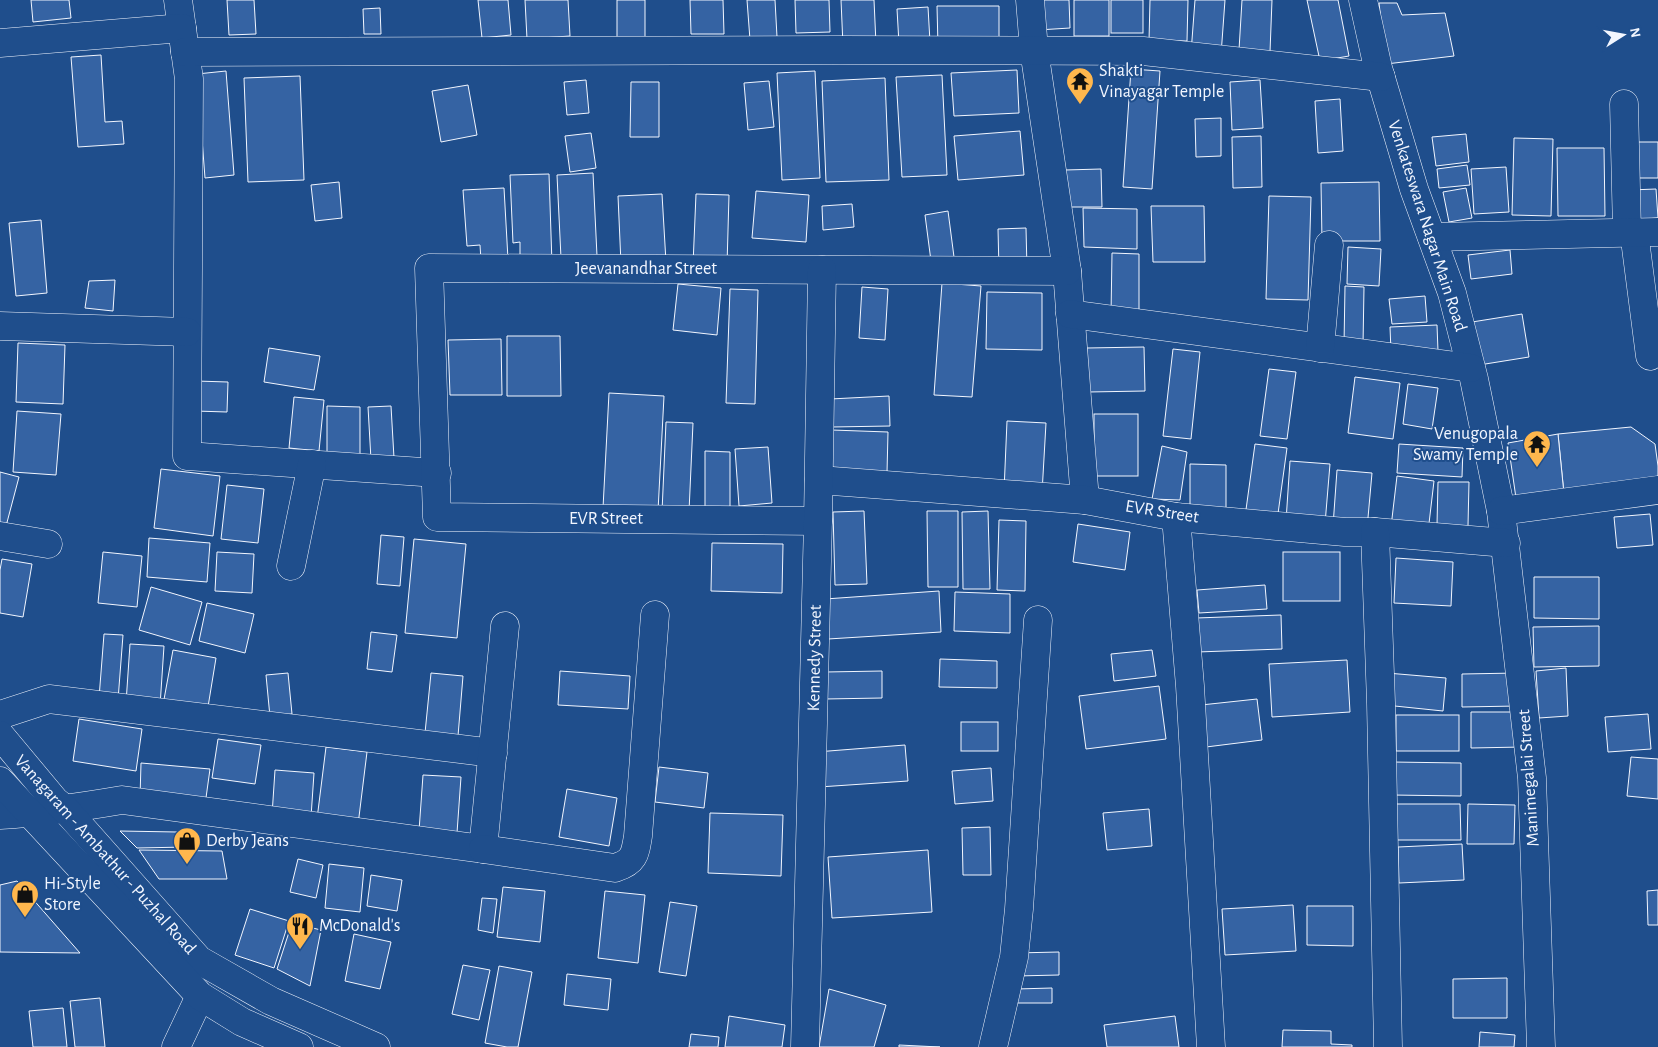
<svg xmlns="http://www.w3.org/2000/svg" width="1658" height="1047" font-family="'Alegreya Sans',sans-serif">
<style>
.building{fill:#3563a3;stroke:#f2f6ff}
.lines{fill:none;stroke-linecap:round;stroke-linejoin:round}
.minor-casing{stroke:#f2f6ff;stroke-width:29}
.major-casing{stroke:#f2f6ff;stroke-width:29}
.minor{stroke:#1f4e8c;stroke-width:28}
.major{stroke:#1f4e8c;stroke-width:28}
.labels{text-anchor:middle;dominant-baseline:central;stroke-width:4;stroke-linejoin:round;paint-order:stroke}
.poi-label{font-size:18px;fill:#f2f6ff;stroke:#1f4e8c;text-anchor:start}
.street-label{font-size:18px;fill:#f2f6ff;stroke:#1f4e8c}
</style>
<rect width="100%" height="100%" fill="#1f4e8c"/>
<!-- building -->
<g class="building">
<polygon points="31,0 69,0 71,18 33,22"/>
<polygon points="227,0 254,0 256,34 229,35"/>
<polygon points="478,0 508,0 511,35 482,38"/>
<polygon points="525,0 568,0 570,36 527,39"/>
<polygon points="617,0 645,0 645,45 617,46"/>
<polygon points="690,0 723,0 724,34 691,34"/>
<polygon points="747,0 775,0 777,37 750,40"/>
<polygon points="795,0 829,0 830,32 796,33"/>
<polygon points="841,0 874,0 876,44 843,46"/>
<polygon points="1035,0 1069,0 1070,28 1038,30"/>
<rect x="1074" y="0" width="35" height="36"/>
<rect x="1111" y="0" width="32" height="33"/>
<polygon points="1150,0 1188,0 1187,41 1149,41"/>
<polygon points="1195,0 1225,0 1221,55 1191,53"/>
<polygon points="1242,0 1272,0 1270,52 1239,50"/>
<polygon points="1307,0 1338,0 1349,56 1320,61"/>
<polygon points="1379,3 1397,3 1402,15 1445,13 1454,56 1386,64"/>
<polygon points="937,6 999,6 999,47 938,47"/>
<polygon points="928,7 930,42 899,44 897,9"/>
<polygon points="380,8 381,34 364,34 363,9"/>
<polygon points="101,55 105,122 122,121 124,144 78,147 71,57"/>
<polygon points="1131,69 1160,71 1152,189 1123,187"/>
<polygon points="1017,70 1019,113 954,116 951,73"/>
<polygon points="226,71 234,175 205,178 197,74"/>
<polygon points="815,71 820,178 782,180 777,73"/>
<polygon points="942,75 947,175 902,177 896,77"/>
<polygon points="300,76 304,180 248,182 244,78"/>
<polygon points="885,78 889,180 826,182 822,81"/>
<polygon points="586,80 589,113 567,115 564,82"/>
<polygon points="1260,80 1263,128 1232,130 1230,82"/>
<polygon points="769,81 774,127 748,130 744,83"/>
<polygon points="631,82 659,82 659,137 630,137"/>
<polygon points="468,85 477,135 441,142 432,91"/>
<polygon points="1340,99 1343,151 1318,153 1315,101"/>
<polygon points="1221,118 1221,156 1196,157 1195,119"/>
<polygon points="1020,131 1024,175 958,180 954,136"/>
<polygon points="591,133 596,168 570,172 565,136"/>
<polygon points="1466,134 1469,162 1436,166 1432,137"/>
<polygon points="1261,136 1262,187 1233,188 1232,137"/>
<polygon points="1514,138 1553,139 1551,216 1512,215"/>
<polygon points="1628,142 1658,142 1658,178 1629,178"/>
<polygon points="1557,148 1604,148 1605,216 1558,216"/>
<polygon points="1467,165 1470,185 1439,188 1437,169"/>
<polygon points="1506,167 1509,212 1474,214 1471,169"/>
<polygon points="1101,169 1102,207 1065,207 1065,170"/>
<polygon points="593,173 597,256 561,258 557,175"/>
<polygon points="549,174 552,264 520,265 520,242 513,243 510,175"/>
<polygon points="339,182 342,218 315,221 311,185"/>
<polygon points="1379,182 1380,241 1322,241 1321,183"/>
<polygon points="504,188 508,259 481,261 480,245 467,246 463,190"/>
<polygon points="1466,188 1472,218 1449,222 1443,192"/>
<polygon points="1656,189 1658,218 1633,220 1630,190"/>
<polygon points="756,191 809,195 806,242 752,238"/>
<polygon points="662,194 666,262 621,264 618,196"/>
<polygon points="696,194 729,195 727,266 693,265"/>
<polygon points="1269,196 1311,197 1308,300 1266,299"/>
<polygon points="852,204 854,227 823,230 822,206"/>
<polygon points="1151,206 1204,206 1205,262 1153,262"/>
<polygon points="1083,208 1137,209 1137,249 1084,247"/>
<polygon points="948,211 954,257 931,261 925,215"/>
<polygon points="41,220 47,293 16,296 9,223"/>
<polygon points="1026,228 1027,269 999,270 998,229"/>
<polygon points="1348,247 1381,249 1379,286 1347,284"/>
<polygon points="1510,250 1512,274 1471,279 1468,255"/>
<polygon points="1112,253 1139,254 1139,315 1111,315"/>
<polygon points="115,280 113,311 85,308 89,281"/>
<polygon points="942,283 981,286 972,397 934,395"/>
<polygon points="678,284 721,288 717,335 673,330"/>
<polygon points="1345,286 1364,287 1363,345 1344,345"/>
<polygon points="862,287 888,289 885,340 859,338"/>
<polygon points="730,289 758,290 755,404 726,403"/>
<polygon points="987,292 1042,293 1042,350 986,349"/>
<polygon points="1425,296 1427,322 1392,324 1389,299"/>
<polygon points="1522,314 1529,357 1479,365 1472,322"/>
<polygon points="1437,325 1438,351 1391,352 1390,327"/>
<polygon points="507,336 560,336 561,396 507,396"/>
<polygon points="501,339 502,395 450,395 448,340"/>
<polygon points="18,343 65,345 63,404 16,402"/>
<polygon points="1144,347 1145,391 1088,392 1087,348"/>
<polygon points="269,348 320,356 314,390 264,382"/>
<polygon points="1173,349 1200,352 1191,439 1163,436"/>
<polygon points="1269,369 1296,372 1287,439 1260,436"/>
<polygon points="1355,377 1400,383 1393,439 1348,433"/>
<polygon points="196,381 228,382 227,412 195,411"/>
<polygon points="1408,384 1438,388 1432,429 1403,424"/>
<polygon points="609,393 664,396 658,511 603,508"/>
<polygon points="889,396 890,426 832,427 830,399"/>
<polygon points="294,397 324,400 319,451 289,448"/>
<polygon points="327,406 360,407 360,457 327,456"/>
<polygon points="391,406 394,458 371,460 368,407"/>
<polygon points="17,411 61,414 56,475 13,472"/>
<rect x="1094" y="414" width="44" height="62"/>
<polygon points="1007,421 1046,423 1042,493 1004,491"/>
<polygon points="666,422 693,423 689,512 662,512"/>
<polygon points="1631,427 1655,444 1658,466 1658,484 1564,494 1558,434"/>
<polygon points="832,430 888,432 887,473 831,472"/>
<polygon points="1558,434 1564,494 1516,498 1508,443"/>
<polygon points="1255,444 1287,448 1277,521 1245,517"/>
<polygon points="1399,444 1463,448 1462,477 1397,473"/>
<polygon points="1162,446 1187,452 1180,500 1152,499"/>
<polygon points="768,447 772,503 739,506 735,449"/>
<polygon points="705,451 730,452 730,510 705,510"/>
<polygon points="1290,461 1330,464 1325,524 1286,521"/>
<polygon points="1190,464 1226,465 1226,509 1190,509"/>
<polygon points="161,469 220,476 213,536 154,528"/>
<polygon points="1337,470 1372,473 1367,529 1333,526"/>
<polygon points="0,472 19,477 5,530 0,529"/>
<polygon points="1397,476 1434,481 1428,532 1391,527"/>
<polygon points="1438,482 1469,482 1468,526 1437,525"/>
<polygon points="227,485 264,489 258,543 221,539"/>
<polygon points="864,511 867,584 835,585 833,512"/>
<polygon points="927,511 958,511 958,587 928,587"/>
<polygon points="988,511 990,589 963,589 962,512"/>
<polygon points="1650,514 1653,545 1617,548 1614,517"/>
<polygon points="999,520 1026,521 1025,591 997,590"/>
<polygon points="1078,524 1130,532 1125,570 1073,562"/>
<polygon points="381,535 404,537 400,586 377,584"/>
<polygon points="149,538 210,543 207,582 147,577"/>
<polygon points="414,539 466,544 457,638 405,633"/>
<polygon points="712,543 783,544 782,593 711,591"/>
<polygon points="103,552 142,556 137,607 98,603"/>
<polygon points="217,552 254,554 252,593 215,591"/>
<rect x="1283" y="552" width="57" height="49"/>
<polygon points="1396,558 1453,562 1451,606 1394,603"/>
<polygon points="2,559 32,564 23,617 0,613 0,570"/>
<polygon points="1534,577 1599,577 1599,619 1534,618"/>
<polygon points="1265,585 1267,609 1199,613 1197,590"/>
<polygon points="151,587 202,602 190,645 139,630"/>
<polygon points="939,591 941,632 828,639 825,599"/>
<polygon points="955,592 1010,594 1010,633 954,631"/>
<polygon points="207,603 254,614 245,653 199,641"/>
<polygon points="1281,615 1282,649 1197,652 1196,618"/>
<polygon points="1599,626 1599,666 1534,667 1533,627"/>
<polygon points="371,632 397,635 392,672 367,669"/>
<polygon points="104,634 123,635 118,700 99,698"/>
<polygon points="130,644 164,646 160,706 126,703"/>
<polygon points="173,650 216,658 207,713 163,705"/>
<polygon points="1152,650 1156,676 1114,681 1111,654"/>
<polygon points="940,659 997,661 997,688 939,687"/>
<polygon points="1347,660 1350,712 1272,717 1269,664"/>
<polygon points="1566,668 1568,716 1539,718 1536,671"/>
<polygon points="560,671 630,676 628,709 558,705"/>
<polygon points="882,671 882,698 825,699 825,672"/>
<polygon points="288,673 292,714 270,717 266,675"/>
<polygon points="431,673 463,676 458,736 425,733"/>
<polygon points="1387,673 1446,678 1443,711 1385,705"/>
<polygon points="1517,673 1517,706 1462,707 1462,674"/>
<polygon points="1159,686 1166,739 1086,749 1079,696"/>
<polygon points="1257,699 1262,740 1206,747 1201,705"/>
<polygon points="1471,712 1523,712 1523,747 1471,748"/>
<polygon points="1648,714 1651,749 1608,752 1605,717"/>
<rect x="1396" y="715" width="63" height="36"/>
<polygon points="79,719 142,729 136,771 73,761"/>
<rect x="961" y="722" width="37" height="29"/>
<polygon points="218,739 261,745 255,784 212,778"/>
<polygon points="905,745 908,781 819,787 816,752"/>
<polygon points="326,747 367,752 358,825 317,819"/>
<polygon points="1631,757 1658,759 1658,799 1627,796"/>
<polygon points="1392,762 1461,763 1461,796 1392,795"/>
<polygon points="141,763 210,769 205,805 140,798"/>
<polygon points="659,767 708,773 704,808 655,802"/>
<polygon points="991,768 993,801 955,804 952,771"/>
<polygon points="275,770 314,773 311,817 272,815"/>
<polygon points="423,775 461,777 457,833 419,831"/>
<polygon points="567,789 617,798 609,846 559,837"/>
<polygon points="1393,804 1460,804 1461,840 1393,840"/>
<polygon points="1468,804 1515,805 1514,844 1467,844"/>
<polygon points="1149,809 1152,846 1107,850 1103,813"/>
<polygon points="710,813 783,815 781,876 708,873"/>
<polygon points="990,827 991,875 963,875 962,828"/>
<polygon points="120,831 177,832 187,847 137,848"/>
<polygon points="1462,844 1464,880 1399,883 1398,847"/>
<polygon points="139,850 222,851 227,879 159,879"/>
<polygon points="928,850 932,912 832,918 828,857"/>
<polygon points="298,859 323,865 316,898 290,892"/>
<polygon points="329,864 364,868 360,912 325,908"/>
<polygon points="371,875 402,880 397,911 367,906"/>
<polygon points="17,881 80,953 0,952 0,885"/>
<polygon points="503,887 545,891 540,942 497,937"/>
<polygon points="1658,890 1658,925 1648,925 1647,891"/>
<polygon points="605,891 645,895 638,963 598,958"/>
<polygon points="482,898 497,899 493,933 478,930"/>
<polygon points="670,902 697,906 686,976 659,972"/>
<polygon points="1293,905 1296,951 1225,955 1222,909"/>
<polygon points="1307,906 1353,906 1353,946 1307,945"/>
<polygon points="250,909 289,921 274,968 235,955"/>
<polygon points="292,923 321,930 310,986 277,969"/>
<polygon points="354,934 391,942 380,989 345,981"/>
<polygon points="1059,952 1059,975 1016,976 1015,953"/>
<polygon points="463,965 490,970 479,1020 452,1014"/>
<polygon points="499,966 532,972 518,1047 507,1047 485,1043"/>
<polygon points="567,974 611,979 608,1010 564,1005"/>
<polygon points="1507,978 1507,1018 1453,1018 1453,979"/>
<polygon points="1052,988 1052,1003 1016,1003 1016,989"/>
<polygon points="829,989 886,1005 874,1047 819,1047"/>
<polygon points="100,998 105,1047 75,1047 70,1001"/>
<polygon points="63,1008 67,1047 33,1047 29,1011"/>
<polygon points="729,1016 785,1025 782,1047 725,1047"/>
<polygon points="1175,1016 1179,1047 1107,1047 1104,1025"/>
<polygon points="1283,1030 1331,1031 1331,1044 1352,1045 1352,1047 1282,1047"/>
<polygon points="1480,1032 1515,1035 1514,1047 1479,1047"/>
<polygon points="691,1034 719,1037 718,1047 689,1047"/>
<polygon points="899,1045 940,1047 899,1047"/>
</g>
<g class="lines">
<!-- minor casing -->
<g class="minor-casing">
<g id="minor">
<polyline points="178,0 189,79 187,456 437,473"/>
<polyline points="1030,0 1034,50 1067,271 1085,500"/>
<polyline points="1363,0 1378,68 1414,189 1452,293 1474,379 1501,511 1532,778 1541,1047"/>
<polyline points="0,43 182,28"/>
<polyline points="185,52 840,50 1143,51 1381,77"/>
<polyline points="1624,104 1627,232"/>
<polyline points="1634,232 1650,356"/>
<polyline points="1432,237 1658,232"/>
<polyline points="1070,314 1471,368"/>
<polyline points="0,326 187,332"/>
<polyline points="1320,348 1329,245"/>
<polyline points="819,480 1085,500 1176,517 1345,532 1375,532 1506,543"/>
<polyline points="1501,511 1658,490"/>
<polyline points="1176,517 1190,686 1211,1047"/>
<polyline points="818,521 437,517 429,268 1067,271"/>
<polyline points="1375,532 1381,703 1388,1047"/>
<polyline points="0,536 48,544"/>
<polyline points="291,566 312,464"/>
<polyline points="0,715 49,699 493,753"/>
<path d="M0,815C41,813 81,807 122,800L483,849L505,626"/>
<path d="M483,849L615,868C634,862 635,855 638,836L655,615"/>
<polyline points="176,1047 200,996"/>
<polyline points="805,1047 818,521 822,270"/>
<polyline points="993,1047 1014,957 1019,909 1038,620"/>
</g>
</g>
<!-- major casing -->
<g class="major-casing">
<g id="major">
<polyline points="0,735 55,801 65,809 199,960 271,1001 376,1047"/>
<polyline points="0,781 200,996 242,1022 299,1047"/>
</g>
</g>
<!-- minor -->
<use href="#minor" class="minor"/>
<!-- major -->
<use href="#major" class="major"/>
</g>
<!-- icons -->
<defs>
<g id="temple-pin" transform="scale(1.4375)"><path d="M0 17L-7.5 6A9.5 9.5 0 1 1 7.5 6Z" fill="#ffb74d" stroke="#1f4e8c"/><path d="M0-6L5-2H3V0L6.5 2.5H4V6H1.5V3h-3V6H-4V2.5H-6.5L-3 0V-2H-5Z" fill="#111"/></g>
<g id="shop-pin" transform="scale(1.4375)"><path d="M0 17L-7.5 6A9.5 9.5 0 1 1 7.5 6Z" fill="#ffb74d" stroke="#1f4e8c"/><path d="M-5-2.5h2.3a2.7 3.5 0 0 1 5.4 0H5L5.5 6h-11ZM-1.5-2.5h3a1.5 2.3 0 0 0-3 0Z" fill="#111"/></g>
<g id="restaurant-pin" transform="scale(1.4375)"><path d="M0 17L-7.5 6A9.5 9.5 0 1 1 7.5 6Z" fill="#ffb74d" stroke="#1f4e8c"/><path d="M-5-6h1v4h1v-4h1v4h1v-4h1v5L-1.5 .5V6h-2V.5L-5-1ZM5-6V6H3V1.5H1.5Q1.5-4 5-6Z" fill="#111"/></g>
</defs>
<g fill-rule="evenodd">
<use href="#temple-pin" x="1080" y="81"/>
<use href="#temple-pin" x="1537" y="444"/>
<use href="#shop-pin" x="187" y="841"/>
<use href="#shop-pin" x="25" y="894"/>
<use href="#restaurant-pin" x="300" y="926"/>
</g>
<g class="labels">
<!-- poi labels -->
<g class="poi-label">
<text x="1099" y="71">Shakti<tspan x="1099" dy="21">Vinayagar Temple</tspan></text>
<text x="1518" y="434" text-anchor="end">Venugopala<tspan x="1518" dy="21">Swamy Temple</tspan></text>
<text x="206" y="841">Derby Jeans</text>
<text x="44" y="884">Hi-Style<tspan x="44" dy="21">Store</tspan></text>
<text x="319" y="926">McDonald's</text>
</g>
<!-- street labels -->
<g class="street-label">
<text transform="translate(1427 226) rotate(72)">Venkateswara Nagar Main Road</text>
<text x="646" y="269">Jeevanandhar Street</text>
<text transform="translate(1162 512) rotate(9)">EVR Street</text>
<text x="606" y="519">EVR Street</text>
<text transform="translate(815 658) rotate(-89)">Kennedy Street</text>
<text transform="translate(1529 778) rotate(-94)">Manimegalai Street</text>
<text transform="translate(105 855) rotate(48)">Vanagaram - Ambathur - Puzhal Road</text>
</g>
</g>
<!-- north arrow -->
<g transform="translate(1623 35) rotate(79)" stroke="#1f4e8c" stroke-width="4" paint-order="stroke">
<path d="M0-4L9 19L0 12L-9 19Z" fill="#f2f6ff"/>
<text y="-8" font-size="14" font-weight="bold" text-anchor="middle" fill="#f2f6ff">N</text>
</g>
</svg>
